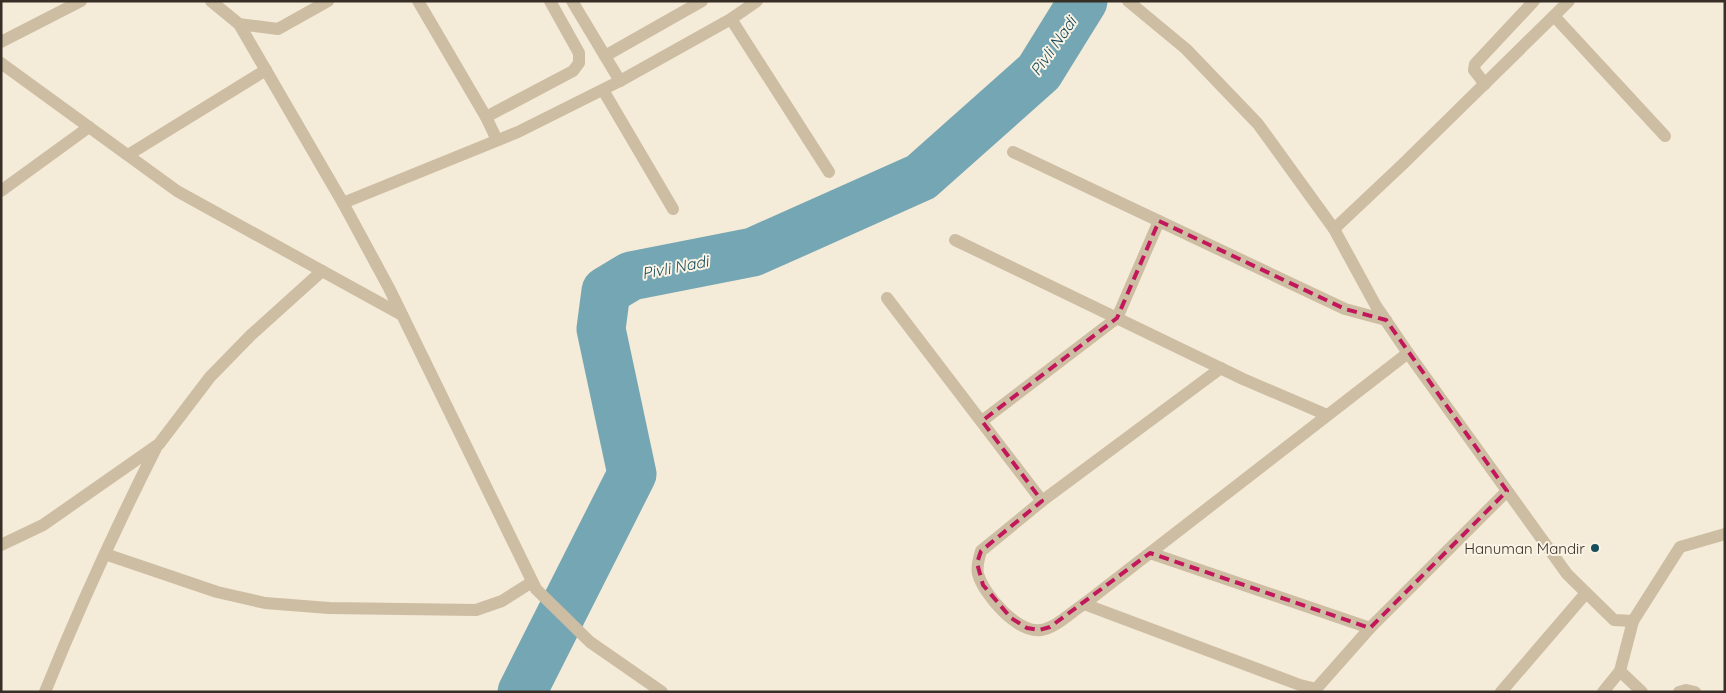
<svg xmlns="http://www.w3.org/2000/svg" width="1726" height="693" font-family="Quicksand,sans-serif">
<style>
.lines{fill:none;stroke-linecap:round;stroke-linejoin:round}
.river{stroke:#75a6b3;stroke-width:49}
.minor{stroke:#cdbda3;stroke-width:12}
.marked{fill:none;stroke:#c2185b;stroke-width:4;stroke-dasharray:10 6;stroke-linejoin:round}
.poi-dot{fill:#184d5c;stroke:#fbf4e5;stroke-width:2}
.labels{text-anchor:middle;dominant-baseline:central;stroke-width:4;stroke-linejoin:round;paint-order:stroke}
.poi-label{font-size:15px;fill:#372e26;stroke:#fbf4e5;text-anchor:end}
.water-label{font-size:16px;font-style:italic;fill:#184d5c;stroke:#fbf4e5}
</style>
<rect width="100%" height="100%" fill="#f4ebd8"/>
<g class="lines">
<!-- river -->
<polyline class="river" points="522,692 632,474 601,329 606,291 631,276 753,252 921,177 1039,72 1083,1"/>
<!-- minor -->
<g class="minor">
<polyline points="211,1 239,24 278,29 328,1"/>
<polyline points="418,1 486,117 497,140"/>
<polyline points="572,1 620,81"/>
<polyline points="1128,1 1186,49 1258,124 1334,229 1376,306 1408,353 1567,574 1614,620 1633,621 1680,547 1725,534"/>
<polyline points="1554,16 1665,136"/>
<polyline points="731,19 829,172"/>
<polyline points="239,24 343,203 518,132 620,81 731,19 757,1"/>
<polyline points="1,42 81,1"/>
<polyline points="605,56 702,1"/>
<polyline points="1,63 177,191 402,315"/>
<polyline points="1485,84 1474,70 1475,64 1534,1"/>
<polyline points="603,90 673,209"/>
<polyline points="486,117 573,71 579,63 579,53 550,1"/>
<polyline points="1013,152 1345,309 1386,320"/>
<polyline points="128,155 266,70"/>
<polyline points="1,191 89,127"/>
<polyline points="343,203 389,288 536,589 590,642 662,692"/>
<polyline points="1334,229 1403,164 1569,1"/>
<polyline points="955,240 1243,379 1327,415"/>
<polyline points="887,298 1042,501"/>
<path d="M1221,368L1042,501L981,551C979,559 976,565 978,574C984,595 1017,633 1041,630C1056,628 1071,612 1084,604L1408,353"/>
<polyline points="982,421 1117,318 1159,221"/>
<polyline points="1,545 43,525 159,444 210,377 251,335 322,271"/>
<polyline points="1150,553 1370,628"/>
<polyline points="105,554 217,592 265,603 329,608 476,610 502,601 532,582"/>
<polyline points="1084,604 1300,685 1316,689 1370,628 1507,491"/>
<polyline points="1620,671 1642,692"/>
<path d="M45,692C79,608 116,527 157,446"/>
<polyline points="1501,692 1586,593"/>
<polyline points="1603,692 1620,671 1633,621"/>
<polyline points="1679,692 1686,690 1695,692"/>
</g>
</g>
<!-- marked area -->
<path class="marked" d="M1159,221L1345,309L1386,320L1507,491L1370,628L1150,553L1050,627L1039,630L1027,628L1011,618L983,585L977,563L981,551L1042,501L982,421L1117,318Z"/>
<!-- markers -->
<circle class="poi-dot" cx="1595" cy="548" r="5"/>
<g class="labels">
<!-- poi labels -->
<g class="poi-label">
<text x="1585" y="548">Hanuman Mandir</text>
</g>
<!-- water labels -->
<g class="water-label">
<text transform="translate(1053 46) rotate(-55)">Pivli Nadi</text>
<text transform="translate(675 267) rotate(-11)">Pivli Nadi</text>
</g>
</g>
<!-- border -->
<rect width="1726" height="693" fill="none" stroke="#372e26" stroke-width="5"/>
</svg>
